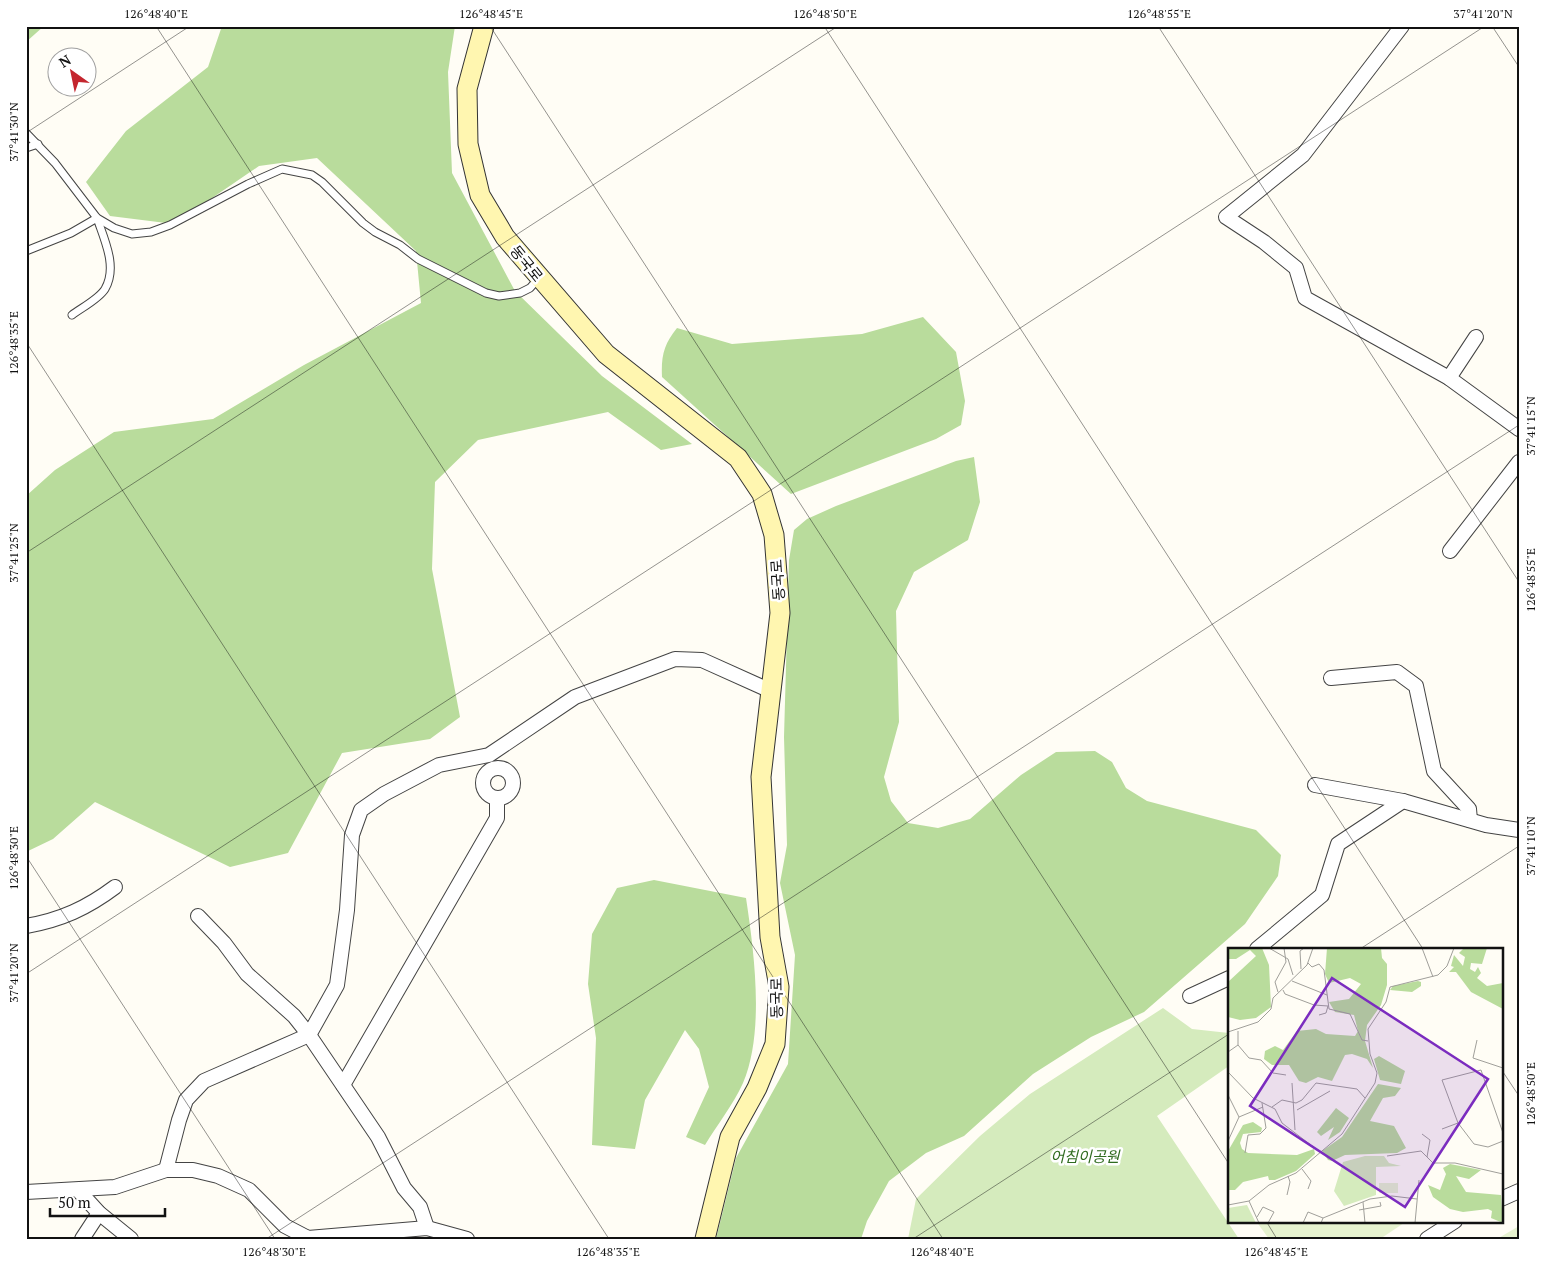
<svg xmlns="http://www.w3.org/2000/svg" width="1545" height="1265" font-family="'PT Serif','Noto Sans KR',serif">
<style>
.green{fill:#d5ebbd}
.forest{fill:#b9dc9c}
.pitch{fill:#e6f2cf}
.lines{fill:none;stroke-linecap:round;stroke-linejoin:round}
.lane-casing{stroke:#444;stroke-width:9}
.street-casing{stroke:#444;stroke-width:16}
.secondary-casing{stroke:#333;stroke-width:21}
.lane{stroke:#fff;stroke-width:7}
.street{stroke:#fff;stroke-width:14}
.secondary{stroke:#fff6b0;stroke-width:19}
.ticks{fill:none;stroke:#111;stroke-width:1;stroke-opacity:0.45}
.labels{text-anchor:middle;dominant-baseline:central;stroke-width:5;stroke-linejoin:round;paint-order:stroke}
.street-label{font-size:15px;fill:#111;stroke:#fff}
.park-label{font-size:15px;font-style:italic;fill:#2f6b1f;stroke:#fff}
.inset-road{fill:none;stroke:#a09f9a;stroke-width:1}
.view{fill:#7b2cbf;fill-opacity:0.15;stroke:#7b2cbf;stroke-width:2.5}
.inset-edge{fill:none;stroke:#111;stroke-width:2.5}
.neatline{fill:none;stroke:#111;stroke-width:2}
.ticks-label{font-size:12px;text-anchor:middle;fill:#111}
</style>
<rect width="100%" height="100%" fill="#fffdf5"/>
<!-- green -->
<polygon class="green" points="1163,1008 1192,1029 1229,1033 1229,1066 1157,1116 1239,1239 908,1239 916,1199 980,1136 1030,1094"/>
<!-- forest -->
<g class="forest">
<polygon points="26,26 44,26 26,42"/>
<polygon points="222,26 455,26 448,72 452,173 515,291 602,376 692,444 661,450 608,412 478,440 435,482 432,569 460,717 430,739 342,753 288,853 230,867 95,802 53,839 26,852 26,496 55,470 114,432 213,419 304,365 421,303 416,251 317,158 259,166 174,224 110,216 86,182 126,131 208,67"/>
<path d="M923,317L956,352L965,401L961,425L936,439L791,494L662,377C661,356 664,344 677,328L732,344L862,334Z"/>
<polygon points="974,457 980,502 968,540 914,572 896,611 899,722 884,777 891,801 908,823 938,828 970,819 1021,775 1056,752 1095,751 1112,762 1126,788 1147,801 1256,830 1281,855 1278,876 1245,924 1144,1012 1091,1037 1033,1074 964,1136 926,1153 889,1181 867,1221 861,1239 716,1239 736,1158 788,1064 795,955 780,883 787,845 784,737 789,560 794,530 807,519 836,506 956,461"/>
<path d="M654,880L746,898C754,951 765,1032 743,1083C733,1105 717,1125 705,1145L686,1137L709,1087L699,1049L685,1030L645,1100L635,1149L592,1145L596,1038L588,984L592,934L617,888Z"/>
</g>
<!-- pitch -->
<g class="pitch">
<polygon points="1256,1221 1407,1221 1380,1239 1269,1239"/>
<polygon points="1519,1226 1519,1239 1497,1239"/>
</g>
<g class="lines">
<!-- lane casing -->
<g class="lane-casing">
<g id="lane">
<polyline points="26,133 55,163 97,218 114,228 132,234 151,232 170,225 248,184 282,169 312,175 322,182 363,223 375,232 400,245 418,259 486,293 499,296 520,293 530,288 539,278"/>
<polyline points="26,148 38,144"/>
<path d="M26,251L71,233L97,218C104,239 118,267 105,289C99,299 81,308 72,315"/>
</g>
</g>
<!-- street casing -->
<g class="street-casing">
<g id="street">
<polyline points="1402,26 1303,155 1226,217 1264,242 1296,268 1305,298 1449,378 1519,429"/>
<polyline points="1449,378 1476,337"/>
<polyline points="1450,551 1519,462"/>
<polyline points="1331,678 1397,672 1416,686 1434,771 1469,809 1470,820"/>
<circle cx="498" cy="783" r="15"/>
<polyline points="1315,785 1403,801"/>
<polyline points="198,916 224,943 247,974 294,1016 309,1035 378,1137 404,1188 420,1207 427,1228"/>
<path d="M26,926C61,920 87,908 115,887"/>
<polyline points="1257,949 1322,895 1338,844 1403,801 1486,825 1519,830"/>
<polyline points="1190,996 1229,978"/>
<polyline points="343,1085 497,818 497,798"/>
<polyline points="166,1170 179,1120 186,1100 204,1081 309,1035 337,985 347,910 352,835 361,810 384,794 439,765 489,755 575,697 675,659 702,660 771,691"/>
<polyline points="78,1190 99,1213 131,1239"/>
<polyline points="26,1192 115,1187 166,1170 193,1170 218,1176 249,1190 285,1226 308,1238 427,1228 467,1239"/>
<polyline points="1501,1199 1519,1191"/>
<polyline points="82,1239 99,1213"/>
<polyline points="1427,1239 1455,1221"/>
</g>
</g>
<!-- secondary casing -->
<g class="secondary-casing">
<polyline id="secondary" points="484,26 467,89 468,144 480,195 505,237 606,354 738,458 762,494 774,535 780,613 761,777 770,937 779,987 775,1044 757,1088 730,1137 705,1239"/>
</g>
<!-- lane -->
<use href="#lane" class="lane"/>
<!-- street -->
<use href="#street" class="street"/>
<!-- secondary -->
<use href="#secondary" class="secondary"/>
</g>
<!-- ticks -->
<path class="ticks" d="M156,26L943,1239M490,26L1229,1164M824,26L1423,949M1158,26L1519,582M1492,26L1519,67M26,133L190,26M26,342L609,1239M26,553L838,26M26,856L275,1239M1360,949L1519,846M26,974L1485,26M1501,1069L1519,1096M1266,1221L1277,1239M266,1239L1519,425M913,1239L1229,1034"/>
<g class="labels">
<!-- street labels -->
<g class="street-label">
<text transform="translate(527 263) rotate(51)">동국로</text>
<text transform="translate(777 580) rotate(-94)">동국로</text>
<text transform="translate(776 998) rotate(-91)">동국로</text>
</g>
<!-- park labels -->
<g class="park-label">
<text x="1085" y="1156">어침이공원</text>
</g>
</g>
<!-- overview -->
<g transform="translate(1228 948)">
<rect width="275" height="275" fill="#fffdf5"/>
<path d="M137,208H156L161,215L173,218L148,219V247L116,258L106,243L115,214ZM19,257L28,275H0V260Z" fill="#d5ebbd"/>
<path d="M0,0H34L41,17L43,59L28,70L12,72L0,69V34L28,8L22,2L8,11H0ZM99,0H153L154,10L159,16V37L153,57L139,77L137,93L145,120L139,111L124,106L117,107L104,133L90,129L78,135L71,133L61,117H44L36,111L37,103L47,98L55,102L69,83L88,81L98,86L127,88L130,83L126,67L107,64L101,54L121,51L133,36L122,30L101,35L97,26ZM259,0L254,16L243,15L242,21L247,24L250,19L253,25L249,30L259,38L275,35V61L243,44L228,24H221L226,19L223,18L226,7L235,18L237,9L231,5L235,1ZM190,33L193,34V38L184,44L162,42L165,38ZM151,108L177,123L173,136L152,132L146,111ZM150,136L173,140L167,148L155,150L142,173L166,178L178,200L169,205L117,207L104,213L100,212L94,203L114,189ZM108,160L121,170L112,184L100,192L106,179L93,188L89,184ZM25,174L34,180L33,184L15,186L12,195L14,201L20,205L69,207L86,201L87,206L68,223L47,232H41L40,228L15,234L7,242H0V203L15,177ZM222,216L253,222L241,231L228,228L238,244L273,247L275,275L263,270L264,263L260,261L235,264L222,261L205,249L200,237L212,242L218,226L215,220Z" fill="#b9dc9c"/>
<path d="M151,235H170V245H151Z" fill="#e6f2cf"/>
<path class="inset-road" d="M41,0L60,11L65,27M194,0L205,29M80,15L84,19L91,16L96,22L101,61L122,66L134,92L140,93M73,21L72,3L76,0M64,33L99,47M55,42L57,46L86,57L100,58L98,65L91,67M50,44L47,34L58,14L56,0M0,84L30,74L43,61L45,50L79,17L85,0M249,92L245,110L275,120M10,97L21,110L33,112L45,125L58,127M0,104L10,97V83M0,124L25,150L47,161L54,175L92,204M64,135L67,182M0,147L11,169M44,159L54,152L68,155L74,152L88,135L129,141L137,150M69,162L102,143M214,181L230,175M275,185L253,122L214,132L230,175L246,196L260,199L275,193M194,186L202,192L199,209M0,193L11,169L35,159M17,205L20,187L32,186L38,180L34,155M159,208L193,203L205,215H227L275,226M74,221L83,233L80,241M59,247L62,234L60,228M21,253L31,275M135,254L137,275M0,257L21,253L41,237L68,225L114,186L147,135L149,125L142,106L140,81L158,54L162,39L210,27L219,18L226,0M131,262L153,258L152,254M29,269L35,259L46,264L40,275M75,275L80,264L95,270M93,275L95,270L142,251L164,248L189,251M187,275L191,232"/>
<path class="view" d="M104,30L260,131L177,259L22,158Z"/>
<rect width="275" height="275" class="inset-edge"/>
</g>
<!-- border -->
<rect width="1545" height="1265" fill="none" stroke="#ffffff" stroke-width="55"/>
<!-- north arrow -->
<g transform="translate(72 72) rotate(327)"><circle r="24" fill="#ffffff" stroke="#a0a0a0"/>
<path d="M0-4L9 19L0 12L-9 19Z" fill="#c4262e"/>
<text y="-8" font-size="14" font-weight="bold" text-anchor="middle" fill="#111111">N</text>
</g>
<!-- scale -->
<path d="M50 1208v8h115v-8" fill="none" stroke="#111111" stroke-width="2.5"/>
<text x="58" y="1208" font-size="15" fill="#111111" stroke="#ffffff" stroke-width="4" paint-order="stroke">50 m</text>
<rect x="28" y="28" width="1490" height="1210" class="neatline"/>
<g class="ticks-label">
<text x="156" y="18">126°48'40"E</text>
<text x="491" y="18">126°48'45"E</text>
<text x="825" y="18">126°48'50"E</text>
<text x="1159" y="18">126°48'55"E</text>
<text x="1483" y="18">37°41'20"N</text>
<text transform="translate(14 132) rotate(-90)" y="4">37°41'30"N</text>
<text transform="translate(14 343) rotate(-90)" y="4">126°48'35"E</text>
<text transform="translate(1531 426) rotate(-90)" y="4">37°41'15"N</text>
<text transform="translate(14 553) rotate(-90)" y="4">37°41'25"N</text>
<text transform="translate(1531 580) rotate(-90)" y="4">126°48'55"E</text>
<text transform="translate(1531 846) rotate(-90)" y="4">37°41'10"N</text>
<text transform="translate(14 858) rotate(-90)" y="4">126°48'30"E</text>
<text transform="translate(14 973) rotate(-90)" y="4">37°41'20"N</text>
<text transform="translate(1531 1094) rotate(-90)" y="4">126°48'50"E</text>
<text x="274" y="1256">126°48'30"E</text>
<text x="608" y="1256">126°48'35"E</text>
<text x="942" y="1256">126°48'40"E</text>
<text x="1276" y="1256">126°48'45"E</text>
</g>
</svg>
